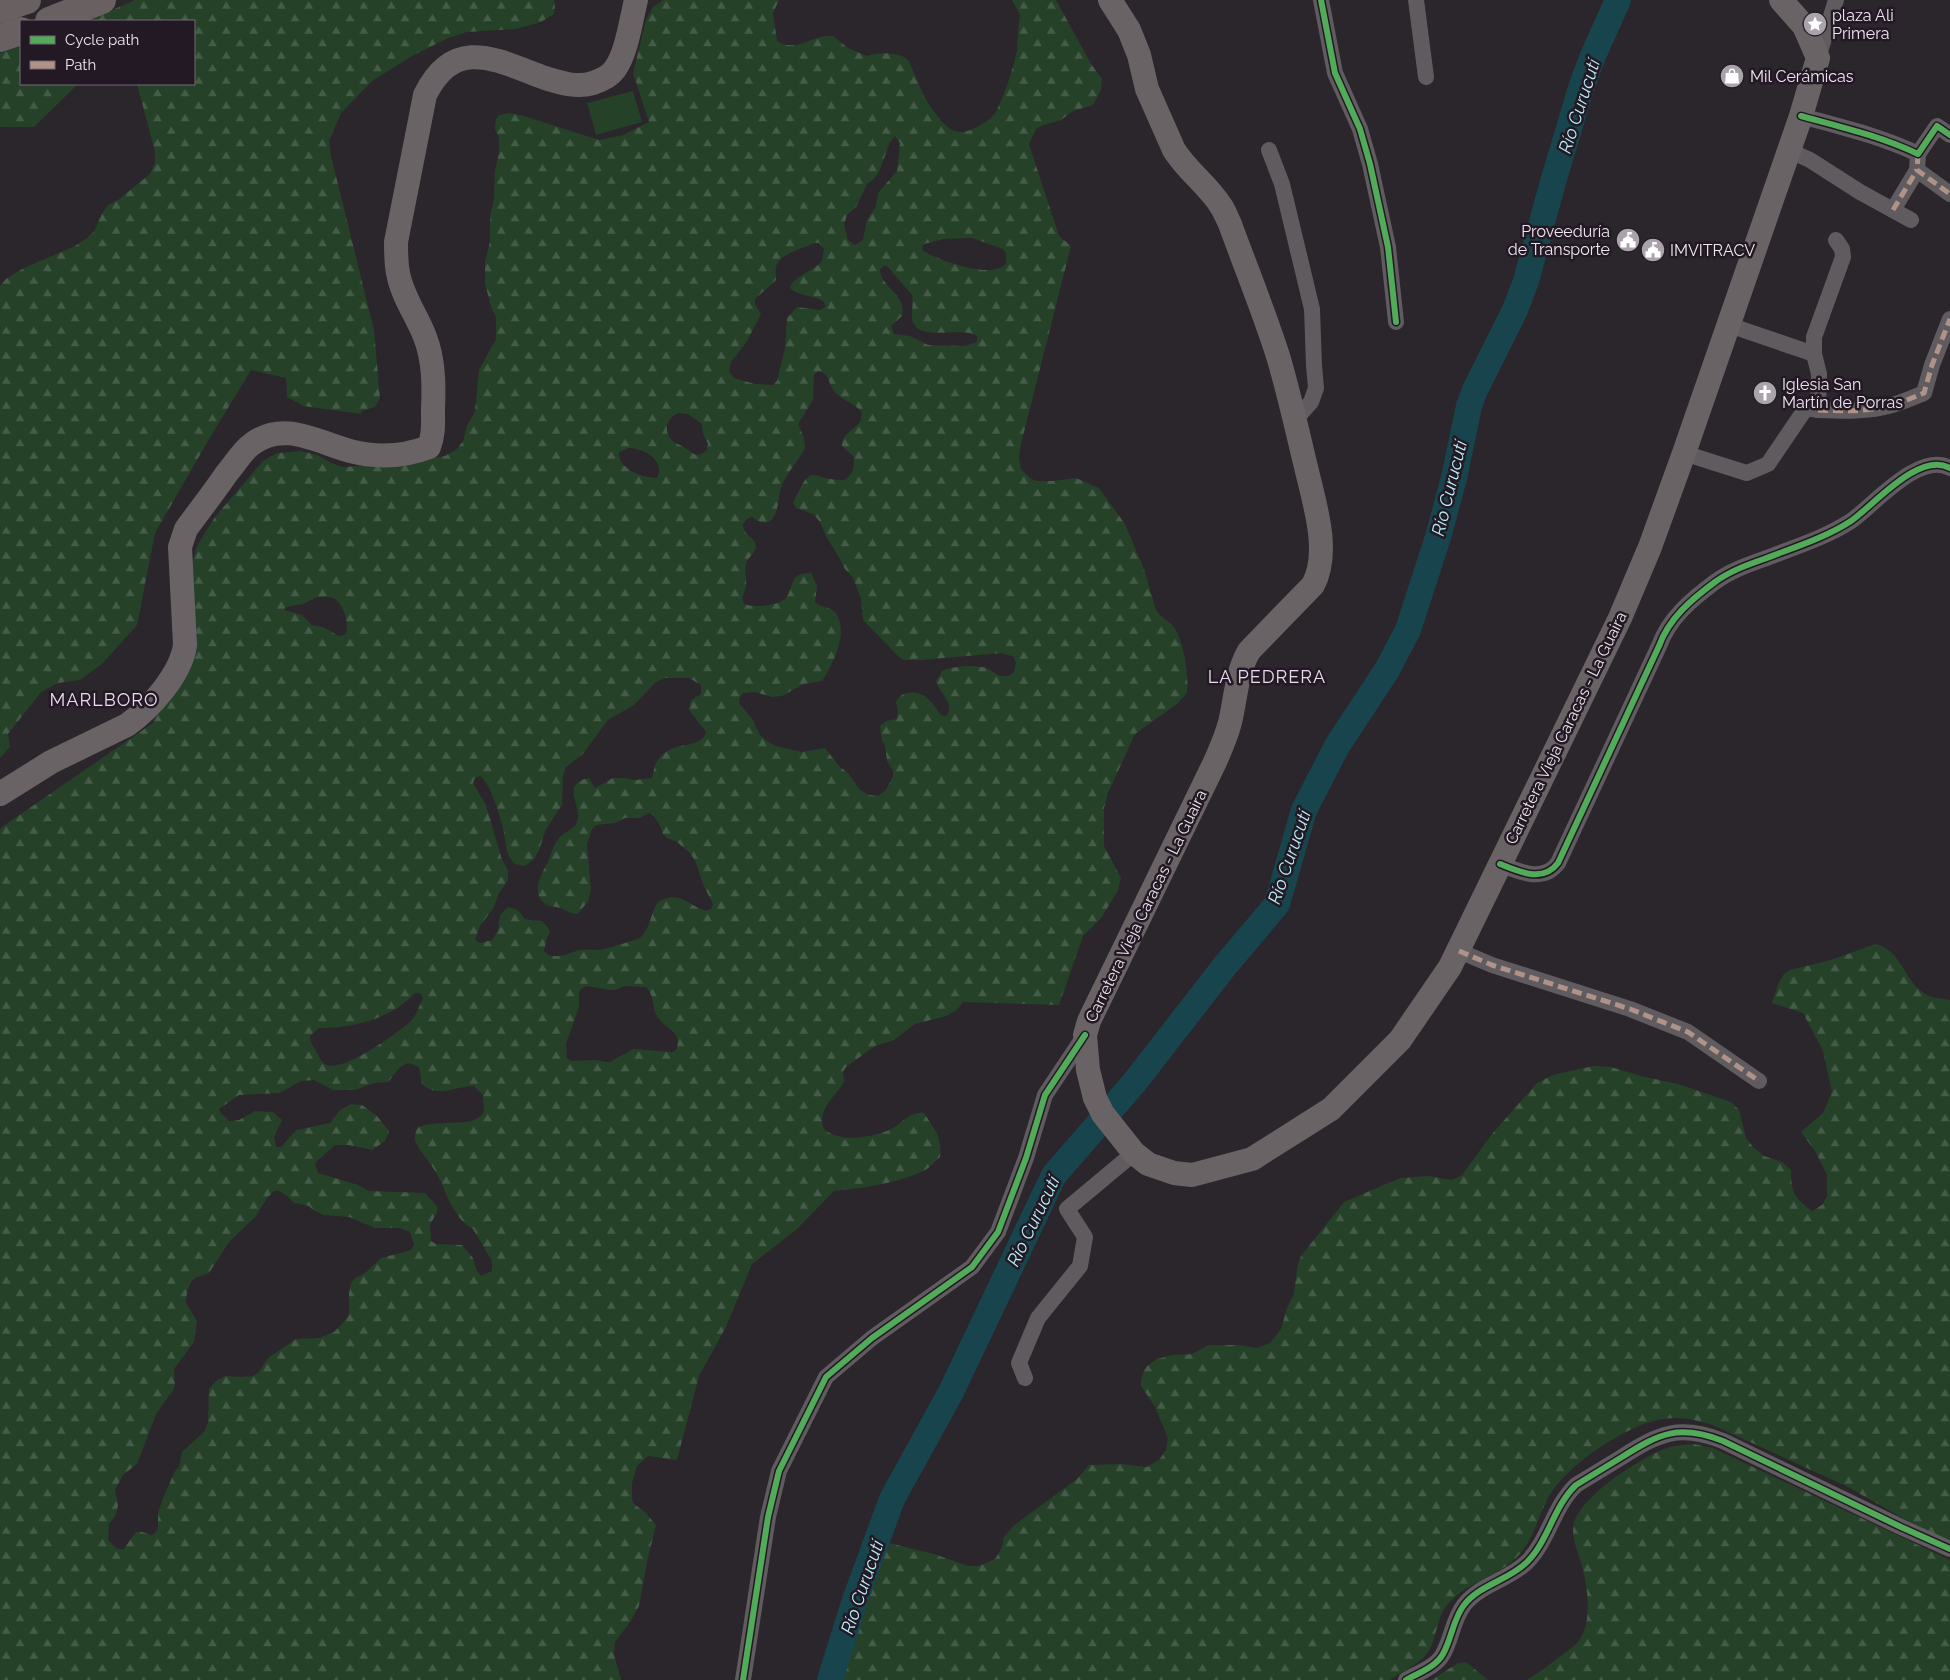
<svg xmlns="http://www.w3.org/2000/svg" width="1950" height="1680" font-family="Raleway,sans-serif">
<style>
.forest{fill:url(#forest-firs);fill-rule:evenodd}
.park{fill:#254128}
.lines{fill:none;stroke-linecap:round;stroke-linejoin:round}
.river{stroke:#18454d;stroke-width:26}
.minor{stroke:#5f5b5f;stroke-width:16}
.secondary{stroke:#696366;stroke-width:24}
.trunk{stroke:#696062;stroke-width:28}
.quiet{stroke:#af9288;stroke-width:5;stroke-dasharray:10 5;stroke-linecap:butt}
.cycleway-casing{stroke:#231925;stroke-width:9}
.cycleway{stroke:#51ab58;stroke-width:6}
.labels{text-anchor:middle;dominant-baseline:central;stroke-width:5;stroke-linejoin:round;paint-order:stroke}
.poi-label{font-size:16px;fill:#eee7ef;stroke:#231925;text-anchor:start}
.street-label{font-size:16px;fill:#eee7ef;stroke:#231925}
.water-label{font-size:18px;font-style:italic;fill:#b8f0f9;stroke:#231925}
.neighbourhood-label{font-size:18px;letter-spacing:1px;fill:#e9dbec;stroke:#231925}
</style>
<defs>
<pattern id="forest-firs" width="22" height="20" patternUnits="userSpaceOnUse" patternTransform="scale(1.25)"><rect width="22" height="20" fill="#254128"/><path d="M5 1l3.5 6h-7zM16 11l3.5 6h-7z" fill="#455c48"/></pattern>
</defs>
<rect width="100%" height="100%" fill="#2b252c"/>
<!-- forest -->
<g class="forest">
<polygon points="135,0 554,0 555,6 554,14 541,22 516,29 467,32 446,39 412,56 372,81 341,113 329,141 331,156 374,330 380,398 375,407 362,411 361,414 303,406 287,397 286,378 251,370 212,434 155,533 137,625 103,663 80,680 58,683 41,692 8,734 10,747 0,758 0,286 7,278 24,268 75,246 87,238 95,230 101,215 108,205 118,200 150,174 155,163 155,152 137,84 194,84 194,21 87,21"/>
<path d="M663,0H779L773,13L777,41C791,51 806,41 820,37C824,36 829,36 833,36L848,48L867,56C878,52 899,52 908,60C917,78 923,99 936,114C948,130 958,138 977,127C982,124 988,121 992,117C1001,108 1016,61 1017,49C1018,37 1018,27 1020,15L1012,0H1056L1091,64L1102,79L1101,90L1093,105L1073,111L1061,120L1041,126L1036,129L1029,144L1059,236L1071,246L1020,448L1019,459L1021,469L1030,478L1036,481H1053L1076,478L1099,488L1125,524L1144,569L1156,610C1161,618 1169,620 1174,627C1184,642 1189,675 1187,693L1177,704L1135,734L1108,793L1104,808V846L1121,878L1118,890L1102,917L1083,936L1059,1005L963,1002L957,1010L946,1016L915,1024L894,1040L875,1046L846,1067L843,1072L844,1082C834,1099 819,1106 823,1128C838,1143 868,1138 887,1131C901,1126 908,1111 924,1113C935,1130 942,1136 940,1157C935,1161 931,1167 925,1170C904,1182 858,1189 834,1191L796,1230L752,1264L726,1327L699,1376L677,1460L648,1456L637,1466L632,1483V1499L634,1504L645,1512L656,1525L647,1562L639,1606L630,1622L615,1642L614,1654L621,1680H0V830L2,827L153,723L166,700L192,585L193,561L197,546L215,517L263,461L277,453L301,451L318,455L331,463L343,467L360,466L445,456L457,449L463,441L467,426L475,411L479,370L496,339V317L491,307L485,283V262L490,241V217L494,198L495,171L499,153V138L495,129L496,119L499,115L510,113L524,116L599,140L623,135L649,122L633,73L646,20L653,7ZM895,136L900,143L897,171L878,193L876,206L867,220L863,240L855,245L848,240L844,225L847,215L856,207L867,184L874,179L879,172L890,142ZM972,238L1003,249L1006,253V264C990,280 940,260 923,251L922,248L924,244L944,239ZM814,243H819L824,249L822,261C814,271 792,277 790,288C798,297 813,294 824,302L825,307L820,310L797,307L787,318L785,348L777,381L773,385L755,384L734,378L729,371L731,362L746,343L761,314L755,304V299L776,280C776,276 775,271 776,267C779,253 804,249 814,243ZM884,266H887L912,295C914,304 911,311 912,319C917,344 962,325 977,336V342L965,346L928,345L910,336L894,334L891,326L902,316C907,293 880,288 880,269ZM819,371C830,374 828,384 835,392C842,400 853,403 861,411C866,429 842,428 842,446L854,457C854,467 854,474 844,480C807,480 814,459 793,503L796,508L813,514L820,522L827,538L837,554L845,569L853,578L861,599L863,620L899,657L904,660H921L1002,653L1014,657L1016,663L1014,672C1010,675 1008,677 1003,676C997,676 994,672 989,669C976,664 955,666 942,671L936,681C939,693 956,704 946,716L941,715C937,710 933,703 928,699C919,690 901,690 896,702L898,711L897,719L886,721L880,726L882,741L885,745L887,761L893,771V776L886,790L878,796L869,795L860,790L848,773L839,766L825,748L802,752L776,746L768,742L760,735L753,720L739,703L740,697L743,693L755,692L772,697L782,696L804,684L822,681C833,664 849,633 836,613C830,606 821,608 815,602L817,586L811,573C788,573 795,586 786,598C779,606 753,608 744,604C740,595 746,592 746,585C747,578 744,571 746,564C747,558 755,554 756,547C756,537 743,536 743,524L747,519L752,517C757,521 764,525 770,521C779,514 778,498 781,488C786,473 798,462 805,448L804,438L798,424L813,400L814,374ZM678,413L688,414L702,424L703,434L708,444L706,451C695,459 694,453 685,448C682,445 678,445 674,442C663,433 665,419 678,413ZM629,448C644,448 666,461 657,478C643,478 617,469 619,452ZM317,597C322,597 329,596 333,598C344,603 350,625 345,635L339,636L323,627L312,625L302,615L284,610L286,607L303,604ZM665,678H689L701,685V694L691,700L689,710L706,732C700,752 671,737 656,763C654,767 653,774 652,778L635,780L625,778H613L595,788L589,778C559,784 583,805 577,822C575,829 564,832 560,837C555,843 553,848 551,854C547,868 527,890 545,904C549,907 555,906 560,908C566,910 571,914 578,914L588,901L591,890L587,844L592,829L596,825L615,823L625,818H640L649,813L654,816L659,824L663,834L667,838L677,842L691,854L696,863L703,884L713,904L711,909L706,911C687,905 679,889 658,902C650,913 651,927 641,937C637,940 605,949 600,950C593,950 587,949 580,950C571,952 564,957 554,956C549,956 547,954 544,951L546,941L550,931C542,917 538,922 525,919L518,910L508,907L500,915L498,931L492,940L480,943L475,940L480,926L494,907L499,893L508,880V870L502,860L486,805L473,783L475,778L480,776C490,782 501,819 504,832C506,845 505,854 515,864L525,866L534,859L539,850L546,829L562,805L563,776L566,767L582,755L608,720L634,705L656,682ZM587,986L609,990H615L624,986L646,987C656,998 651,1006 657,1016C664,1029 684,1031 676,1050L672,1052L633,1049L610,1062H606L596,1060L571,1061L567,1058L566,1044L579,1007V992L582,988ZM415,993H420L423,998C420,1005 416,1016 410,1022C398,1032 339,1077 323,1063C321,1061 319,1056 317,1053C314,1047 310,1043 310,1036L319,1028C354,1028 391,1019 415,993ZM409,1063L419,1067L422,1084C437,1099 456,1086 474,1086L483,1095L484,1110L482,1115C478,1118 475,1120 471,1121C460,1124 422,1121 417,1129C415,1132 415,1138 415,1141C421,1153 430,1162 437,1174C447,1193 453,1218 473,1229L492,1261V1271L481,1276L476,1269L473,1258L462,1245L436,1244L431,1241L430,1225L437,1212V1206L425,1193L369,1191L358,1185L318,1173L315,1163L335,1145H349L372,1150L385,1141L389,1131L377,1116L362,1105L351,1104L340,1110L330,1123L296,1130L281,1147H276L274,1137L282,1120L273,1112L255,1111L239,1120L229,1121L221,1113L219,1109L239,1095L279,1093L301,1081L314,1080L333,1090H355L374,1083L388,1082C395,1075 398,1065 409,1063ZM274,1191H279L287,1196L294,1203L309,1206L313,1210L324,1215L349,1217L375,1228H400L410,1232L414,1245L411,1250L381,1258L364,1274L355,1278L351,1283L349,1293V1315L342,1324L334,1332L319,1338L296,1339L268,1358L258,1373L253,1376L241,1377L225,1376L216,1381L209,1389L208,1422L204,1432L182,1452L179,1467L175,1471L163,1498L158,1513V1527L156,1532L152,1535L142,1532H136L123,1550L116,1548L108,1540L109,1524L116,1515L118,1505L115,1490L123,1475L137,1464L156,1414L173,1390L175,1385L174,1369L194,1342L197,1321L186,1303L187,1292L191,1282L195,1278L209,1273L229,1242L256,1216L267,1198Z"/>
<polygon points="21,46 21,84 78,84 34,127 0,127 0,53"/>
<path d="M1875,944C1902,949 1904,983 1927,995C1934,999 1942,998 1950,1000V1541L1927,1532L1848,1487L1715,1426C1697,1420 1681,1416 1663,1419C1628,1424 1570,1463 1551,1493C1538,1513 1536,1537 1518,1556C1498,1577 1465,1583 1447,1605C1437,1618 1437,1633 1431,1647C1425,1662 1403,1671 1390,1680H823L830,1667L840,1627L846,1613L859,1593L865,1569L876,1552L881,1541L934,1554L968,1566H979L995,1559L1001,1549L1004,1537L1013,1526L1077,1479L1089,1465L1121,1464L1147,1467L1159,1460L1166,1450L1168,1438L1154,1405L1141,1386V1380L1144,1371L1147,1366L1157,1359L1172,1355L1192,1354L1209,1345H1237L1257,1348L1270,1343L1281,1329L1287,1308L1294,1294L1297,1268L1301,1256L1344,1202L1400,1178L1428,1176L1452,1180L1462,1175L1492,1134L1537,1083L1553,1075L1593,1066L1611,1067L1641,1076L1678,1084L1731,1102L1739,1110L1746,1138L1753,1147L1764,1156L1782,1162L1791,1170C1791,1191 1794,1198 1812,1211L1822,1205L1827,1196V1175L1815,1151L1801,1132L1823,1113L1832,1092L1823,1051L1803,1013L1772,1003L1779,982L1784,974L1790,970L1831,960Z"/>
<path d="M1694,1444L1713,1448L1950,1560V1680H1527C1538,1673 1548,1666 1558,1658C1564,1653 1571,1649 1576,1644C1593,1626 1588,1592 1583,1570C1580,1557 1573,1543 1573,1530C1573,1500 1639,1459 1664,1449C1674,1445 1684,1445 1694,1444Z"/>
<polygon points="1466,1662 1488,1680 1431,1680 1458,1663"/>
</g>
<!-- park -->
<polygon class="park" points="633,91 642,122 596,135 587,103"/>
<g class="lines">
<!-- river -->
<polyline class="river" points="830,1680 854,1603 892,1499 951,1392 1054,1175 1134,1083 1224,967 1277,904 1304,810 1337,746 1387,670 1408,630 1438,537 1454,478 1469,406 1475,390 1515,310 1526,281 1553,182 1581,88 1592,58 1618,0"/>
<!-- minor -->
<g class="minor">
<polyline points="1321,0 1335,73 1360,129 1370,164 1388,247 1396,322"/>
<polyline points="1416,0 1426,77"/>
<polyline points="1818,58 1836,0"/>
<path d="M1801,116C1841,127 1880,136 1918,154L1937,126L1950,135"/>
<polyline points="1269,150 1282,184 1312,309 1314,365 1316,388 1311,402 1296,419 1295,422"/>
<polyline points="1788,150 1810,160 1860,192 1911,220"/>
<polyline points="1918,154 1917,170 1950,194"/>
<polyline points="1893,210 1917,170"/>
<polyline points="1729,325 1814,354"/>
<path d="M1818,410C1843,411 1868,412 1892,405C1903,402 1914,397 1924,393L1932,365L1950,319"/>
<polyline points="1684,453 1747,473 1768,464 1806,408 1818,410 1819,374 1814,354 1814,337 1843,257 1842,249 1836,240"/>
<path d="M1500,864C1520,872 1543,883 1558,863L1659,646C1669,618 1692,599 1715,582C1730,571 1747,565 1764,559C1792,548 1825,538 1851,521C1874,505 1919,451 1950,468"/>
<polyline points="1459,951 1492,965 1630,1009 1688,1032 1759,1081"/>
<polyline points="1025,1378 1019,1363 1038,1318 1080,1266 1085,1237 1067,1209 1134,1153"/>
<polyline points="743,1680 768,1517 779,1471 826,1377 872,1338 972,1267 998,1232 1026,1158 1045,1095 1085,1035"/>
<path d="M1406,1680C1418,1673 1436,1667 1443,1654C1452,1638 1453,1619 1464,1605C1479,1585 1509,1580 1527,1562C1549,1540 1553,1507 1576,1485C1591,1476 1607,1466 1622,1457C1660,1433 1679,1424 1723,1441L1901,1527L1950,1549"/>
</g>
<!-- secondary -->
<g class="secondary">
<path d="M1110,0L1129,30L1139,55L1147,89L1174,150C1187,171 1208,185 1221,206C1225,212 1227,218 1230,224C1246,268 1264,312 1278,356C1289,393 1297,430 1306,467C1314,502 1331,552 1313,585L1249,651C1237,672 1236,695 1231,718C1228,733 1221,748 1215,762L1089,1021L1085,1035L1088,1070L1095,1098L1103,1114L1134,1153L1148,1164L1174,1173L1192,1175L1252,1159L1331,1109L1400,1040L1450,967L1620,618L1650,547L1684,453L1801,116L1818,58L1804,26L1781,0"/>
<path d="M0,794L51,762L127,725C151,708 181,674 185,645L180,547L186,529C200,510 214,492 227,473C235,464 242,451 252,444C284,420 317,442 350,451C377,458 403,457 429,447C434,434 433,423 433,409C434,385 434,360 425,337C417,316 402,296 398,273C396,263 396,253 396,242L425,95C455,35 496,60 545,78C561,83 577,88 593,83C602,80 610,76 615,69C627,52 631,20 636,0"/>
</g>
<!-- trunk -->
<g class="trunk">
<polyline points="0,9 27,0"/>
<polyline points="49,21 102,0"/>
<polyline points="0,38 21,31"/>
</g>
<!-- quiet -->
<g class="quiet">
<polyline points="1918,154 1917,170 1950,194"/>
<polyline points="1893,210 1917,170"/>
<path d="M1818,410C1843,411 1868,412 1892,405C1903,402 1914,397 1924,393L1932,365L1950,319"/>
<polyline points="1459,951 1492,965 1630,1009 1688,1032 1759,1081"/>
</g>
<!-- cycleway casing -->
<g class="cycleway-casing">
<g id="cycleway">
<polyline points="1321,0 1335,73 1360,129 1370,164 1388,247 1396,322"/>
<path d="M1801,116C1841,127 1880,136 1918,154L1937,126L1950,135"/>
<path d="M1500,864C1520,872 1543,883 1558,863L1659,646C1669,618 1692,599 1715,582C1730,571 1747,565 1764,559C1792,548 1825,538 1851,521C1874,505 1919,451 1950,468"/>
<polyline points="743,1680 768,1517 779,1471 826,1377 872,1338 972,1267 998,1232 1026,1158 1045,1095 1085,1035"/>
<path d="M1406,1680C1418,1673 1436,1667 1443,1654C1452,1638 1453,1619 1464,1605C1479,1585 1509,1580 1527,1562C1549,1540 1553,1507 1576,1485C1591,1476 1607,1466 1622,1457C1660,1433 1679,1424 1723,1441L1901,1527L1950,1549"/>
</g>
</g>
<!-- cycleway -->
<use href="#cycleway" class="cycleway"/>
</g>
<!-- icons -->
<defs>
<g id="sight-disc" transform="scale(1.25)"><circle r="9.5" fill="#aaa3ab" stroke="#231925"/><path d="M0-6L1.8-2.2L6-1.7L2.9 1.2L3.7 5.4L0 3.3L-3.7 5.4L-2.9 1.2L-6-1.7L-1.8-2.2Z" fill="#fff"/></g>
<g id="shop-disc" transform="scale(1.25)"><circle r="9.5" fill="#aaa3ab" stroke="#231925"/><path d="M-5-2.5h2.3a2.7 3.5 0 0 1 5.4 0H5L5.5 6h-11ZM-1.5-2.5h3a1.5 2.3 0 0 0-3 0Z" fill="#fff"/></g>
<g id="civic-disc" transform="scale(1.25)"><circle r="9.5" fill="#aaa3ab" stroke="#231925"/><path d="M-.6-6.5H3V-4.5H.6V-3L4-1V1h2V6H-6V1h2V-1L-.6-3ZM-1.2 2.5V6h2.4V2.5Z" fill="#fff"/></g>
<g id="church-disc" transform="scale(1.25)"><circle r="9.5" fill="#aaa3ab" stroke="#231925"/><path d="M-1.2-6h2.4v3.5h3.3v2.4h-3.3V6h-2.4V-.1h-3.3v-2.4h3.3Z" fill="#fff"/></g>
</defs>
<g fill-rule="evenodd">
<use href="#sight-disc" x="1815" y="24"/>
<use href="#shop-disc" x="1732" y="76"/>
<use href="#civic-disc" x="1628" y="240"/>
<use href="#civic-disc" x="1653" y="250"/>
<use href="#church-disc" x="1765" y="393"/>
</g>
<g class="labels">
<!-- poi labels -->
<g class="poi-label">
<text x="1832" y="15">plaza Ali<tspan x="1832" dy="18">Primera</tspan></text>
<text x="1750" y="76">Mil Cerámicas</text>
<text x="1610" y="231" text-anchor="end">Proveeduría<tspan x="1610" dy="18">de Transporte</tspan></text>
<text x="1670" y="250">IMVITRACV</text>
<text x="1782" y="384">Iglesia San<tspan x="1782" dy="18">Martín de Porras</tspan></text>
</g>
<!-- street labels -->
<g class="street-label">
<text transform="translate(1566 728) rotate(-64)">Carretera Vieja Caracas - La Guaira</text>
<text transform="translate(1146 906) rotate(-64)">Carretera Vieja Caracas - La Guaira</text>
</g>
<!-- water labels -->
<g class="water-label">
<text transform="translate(1579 106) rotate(-72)">Río Curucutí</text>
<text transform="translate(1449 488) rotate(-76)">Río Curucutí</text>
<text transform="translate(1289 857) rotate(-71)">Río Curucutí</text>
<text transform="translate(1033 1221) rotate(-64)">Río Curucutí</text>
<text transform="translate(862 1587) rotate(-71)">Río Curucutí</text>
</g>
<!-- neighbourhood labels -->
<g class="neighbourhood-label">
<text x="1267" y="676">LA PEDRERA</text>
<text x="104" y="699">MARLBORO</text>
</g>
</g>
<!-- legend -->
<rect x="20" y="20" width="175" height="65" fill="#231925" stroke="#746b76"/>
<rect x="30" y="36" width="25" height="8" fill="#51ab58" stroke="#746b76"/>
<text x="65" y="45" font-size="15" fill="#eee7ef">Cycle path</text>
<rect x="30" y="61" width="25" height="8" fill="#af9288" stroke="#746b76"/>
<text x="65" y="70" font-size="15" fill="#eee7ef">Path</text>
</svg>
